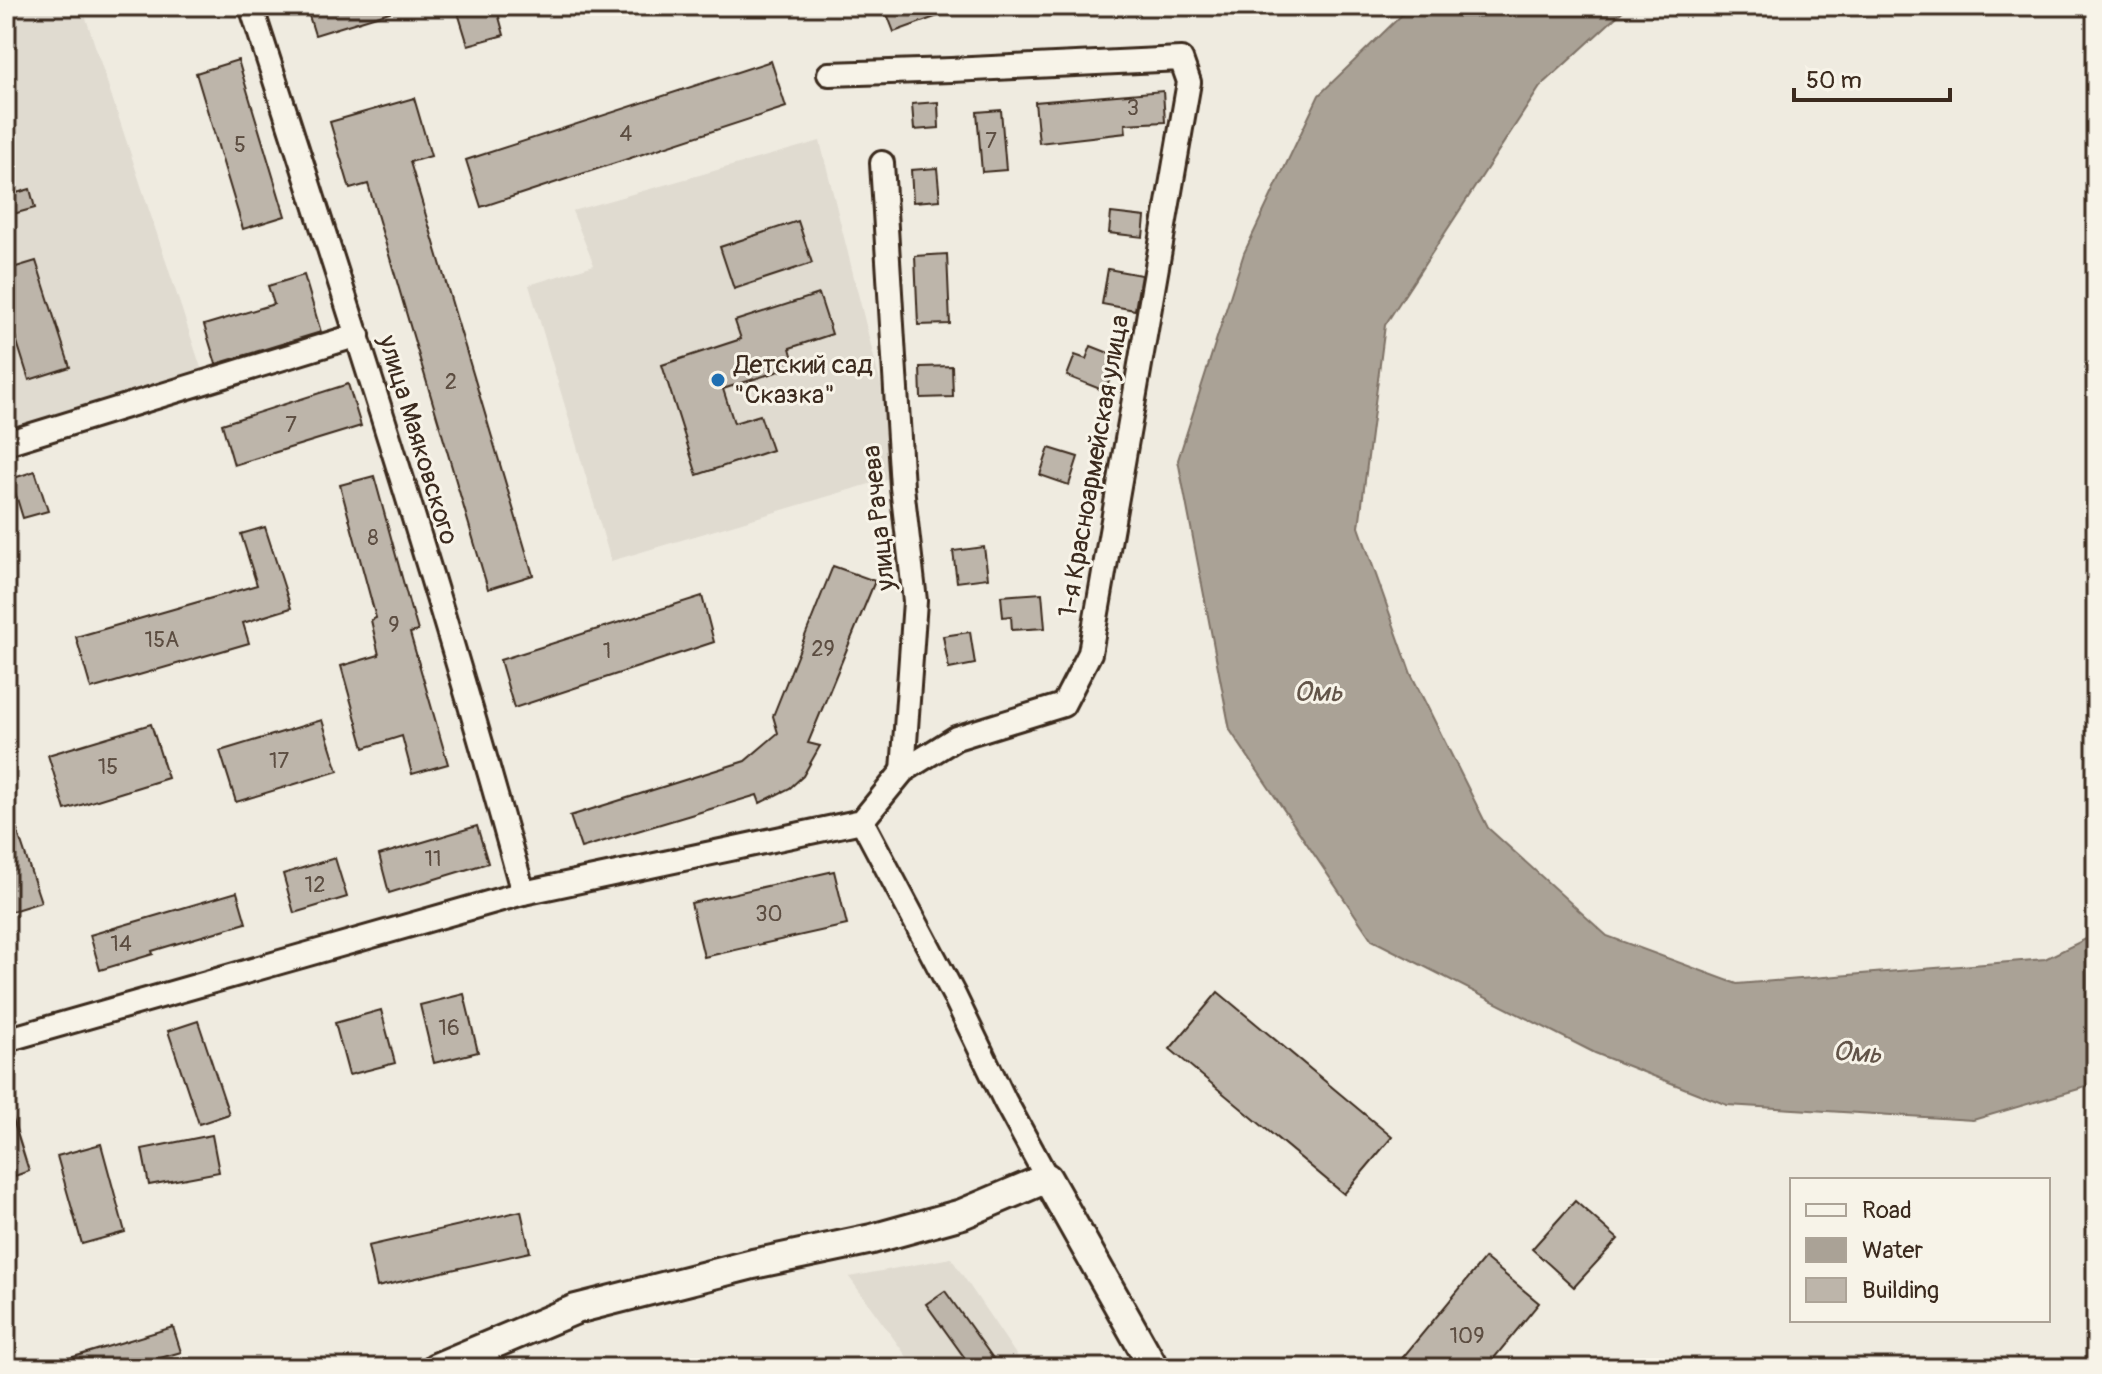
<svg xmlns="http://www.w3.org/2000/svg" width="2102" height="1374" font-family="Pangolin,sans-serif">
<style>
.built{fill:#e0dbd0}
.water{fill:#aaa296;stroke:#7e7266;stroke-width:2}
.building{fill:#bdb5aa;stroke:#3b2a1e;stroke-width:2}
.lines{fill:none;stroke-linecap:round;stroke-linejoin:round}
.minor-casing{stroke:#3b2a1e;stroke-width:28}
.major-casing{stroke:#3b2a1e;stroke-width:34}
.minor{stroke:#f7f3e8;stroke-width:22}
.major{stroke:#f7f3e8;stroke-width:28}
.poi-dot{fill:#1f6fb2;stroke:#f7f3e8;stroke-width:3}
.labels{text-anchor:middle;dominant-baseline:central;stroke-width:6;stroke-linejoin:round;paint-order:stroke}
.number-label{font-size:22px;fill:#5c4d41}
.poi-label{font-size:26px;fill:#3b2a1e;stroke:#f7f3e8;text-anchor:start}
.street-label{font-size:26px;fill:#3b2a1e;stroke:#f7f3e8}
.water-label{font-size:28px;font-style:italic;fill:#625448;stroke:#f7f3e8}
</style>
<rect width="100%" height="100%" fill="#efebe0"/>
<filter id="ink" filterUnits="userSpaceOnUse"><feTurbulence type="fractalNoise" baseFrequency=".0125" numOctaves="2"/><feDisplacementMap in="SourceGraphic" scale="16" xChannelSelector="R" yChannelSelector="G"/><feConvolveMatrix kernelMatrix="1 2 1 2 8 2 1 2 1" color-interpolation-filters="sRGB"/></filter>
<g filter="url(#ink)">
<!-- built -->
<g class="built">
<polygon points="6,6 82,6 202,371 13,427 6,404"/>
<polygon points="820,141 903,474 611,561 529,285 594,265 572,211"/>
<polygon points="951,1258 1025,1368 915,1368 849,1277"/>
</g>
<!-- water -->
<polygon class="water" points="1411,6 1628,6 1540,87 1385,325 1359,527 1411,674 1488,828 1607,936 1737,984 2045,959 2096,934 2096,1084 1973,1120 1727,1105 1595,1053 1372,940 1230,730 1178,460 1244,253 1319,95"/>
<!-- building -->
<g class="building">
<polygon points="306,6 395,6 396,10 315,35"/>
<polygon points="456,6 496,6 504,35 468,45"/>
<polygon points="884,6 960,6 960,8 894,32"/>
<polygon points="238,60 285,216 243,229 196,73"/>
<polygon points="771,61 786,107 481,207 466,160"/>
<polygon points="1163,91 1165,122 1125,124 1126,133 1039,143 1035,102"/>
<polygon points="414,98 431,156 410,162 533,575 488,589 368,184 350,189 330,122"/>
<polygon points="938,102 939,128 914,130 912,104"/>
<polygon points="1001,110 1006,170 982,172 977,112"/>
<polygon points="937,168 940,200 913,202 911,170"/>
<polygon points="30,189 35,208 6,216 6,196"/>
<polygon points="1111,213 1145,217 1143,237 1109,233"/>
<polygon points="798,221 812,263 734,289 720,247"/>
<polygon points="947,254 950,324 918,325 915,256"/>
<polygon points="36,261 70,367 29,380 6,307 6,270"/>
<polygon points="1108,269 1141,275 1135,310 1102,304"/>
<polygon points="304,275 321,332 216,364 204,325 274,304 268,286"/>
<polygon points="819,294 832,334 790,348 795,366 723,389 734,423 760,415 772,450 697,475 662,365 741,339 735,321"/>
<polygon points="1091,346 1119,357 1105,391 1067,376 1075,355 1086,359"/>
<polygon points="952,366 953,397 921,398 920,367"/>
<polygon points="348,384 361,426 234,465 222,424"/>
<polygon points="1049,448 1078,457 1069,485 1040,475"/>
<polygon points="35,471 48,511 23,518 11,479"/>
<polygon points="374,476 411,610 412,610 418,631 410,633 448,764 412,774 402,736 364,748 341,666 379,655 371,620 376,618 340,485"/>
<polygon points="265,527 291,608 243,623 249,643 91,689 76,637 257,585 241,534"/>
<polygon points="984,547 988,578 957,582 953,551"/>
<polygon points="833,566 875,581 808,743 820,746 803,776 790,788 760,803 757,795 581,848 570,816 745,761 778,733 773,716"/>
<polygon points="1042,593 1045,628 1012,630 1011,616 1003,617 1001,596"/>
<polygon points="702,596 714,642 514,708 500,660"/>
<polygon points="970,632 975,664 949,669 943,636"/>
<polygon points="322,720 338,771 236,802 220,751"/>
<polygon points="151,724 168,778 65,810 48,755"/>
<polygon points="6,806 9,806 41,902 6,913"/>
<polygon points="477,826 488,863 389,893 379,855"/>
<polygon points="335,858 347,897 294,913 283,874"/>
<polygon points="834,871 847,925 704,957 691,903"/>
<polygon points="237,892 246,923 152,951 153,954 100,970 90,935"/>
<polygon points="1218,992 1392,1137 1344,1194 1170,1049"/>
<polygon points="464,994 478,1052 434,1063 420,1005"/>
<polygon points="381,1010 395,1063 349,1075 335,1023"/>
<polygon points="198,1021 229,1114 199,1124 168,1031"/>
<polygon points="10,1110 29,1171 6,1179 6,1111"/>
<polygon points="212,1135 219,1172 149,1185 142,1149"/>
<polygon points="101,1144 125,1232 82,1244 57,1156"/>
<polygon points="1575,1201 1618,1239 1574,1287 1532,1249"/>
<polygon points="521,1211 530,1252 377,1287 368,1246"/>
<polygon points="1485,1258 1539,1303 1486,1368 1394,1368"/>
<polygon points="945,1291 1000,1368 972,1368 926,1304"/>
<polygon points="173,1327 181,1352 126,1368 51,1368 50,1364"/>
</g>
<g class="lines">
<!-- minor casing -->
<g class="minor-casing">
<g id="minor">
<path d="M251,6C346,300 442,595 523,893"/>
<polyline points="882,163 902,487 915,601 903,771"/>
<polyline points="6,443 358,335"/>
<polyline points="862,821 954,995 1005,1101 1047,1178"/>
<polyline points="6,1040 523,893 862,821 903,771 956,738 1063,705 1090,653 1189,82 1181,59 951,70 829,74"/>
</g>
</g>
<!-- major casing -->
<g class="major-casing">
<polyline id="major" points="436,1368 576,1309 753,1264 872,1239 962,1214 1047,1178 1154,1368"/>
</g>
<!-- minor -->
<use href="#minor" class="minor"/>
<!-- major -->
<use href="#major" class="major"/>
</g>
</g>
<!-- markers -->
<circle class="poi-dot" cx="718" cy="380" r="8"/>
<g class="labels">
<!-- number labels -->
<g class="number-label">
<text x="1133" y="108">3</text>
<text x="626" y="134">4</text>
<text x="991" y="141">7</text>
<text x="240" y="145">5</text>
<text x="451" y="382">2</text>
<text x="291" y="425">7</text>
<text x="373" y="538">8</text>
<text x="394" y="625">9</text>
<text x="162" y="640">15А</text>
<text x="823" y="649">29</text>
<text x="607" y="651">1</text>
<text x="279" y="761">17</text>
<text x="108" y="767">15</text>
<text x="433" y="859">11</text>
<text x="315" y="885">12</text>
<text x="769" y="914">30</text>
<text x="121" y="944">14</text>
<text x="449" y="1028">16</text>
<text x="1467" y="1336">109</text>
</g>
<!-- poi labels -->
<g class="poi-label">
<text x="734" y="365">Детский сад<tspan x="734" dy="30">"Сказка"</tspan></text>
</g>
<!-- street labels -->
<g class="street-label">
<text transform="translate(418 440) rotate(73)">улица Маяковского</text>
<text transform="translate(1094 466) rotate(-80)">1-я Красноармейская улица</text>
<text transform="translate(879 518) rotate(-96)">улица Рачева</text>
</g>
<!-- water labels -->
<g class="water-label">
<text x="1318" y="692">Омь</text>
<text transform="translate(1857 1053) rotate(4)">Омь</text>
</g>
</g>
<!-- margin -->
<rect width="2102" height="1374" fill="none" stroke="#f7f3e8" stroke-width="32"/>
<rect x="16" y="16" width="2070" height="1342" fill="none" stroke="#3b2a1e" stroke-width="3" filter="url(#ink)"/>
<!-- legend -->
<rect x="1790" y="1178" width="260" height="144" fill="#f7f3e8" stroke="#aca397" stroke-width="2"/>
<rect x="1806" y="1204" width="40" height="12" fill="#f7f3e8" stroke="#aca397" stroke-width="2"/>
<text x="1862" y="1218" font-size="24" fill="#3b2a1e">Road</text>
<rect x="1806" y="1238" width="40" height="24" fill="#aaa296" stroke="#aca397" stroke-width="2"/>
<text x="1862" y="1258" font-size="24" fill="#3b2a1e">Water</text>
<rect x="1806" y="1278" width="40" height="24" fill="#bdb5aa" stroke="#aca397" stroke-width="2"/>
<text x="1862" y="1298" font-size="24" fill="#3b2a1e">Building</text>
<!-- scale -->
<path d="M1794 88v12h156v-12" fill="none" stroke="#3b2a1e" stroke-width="4"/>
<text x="1806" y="88" font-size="24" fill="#3b2a1e" stroke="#f7f3e8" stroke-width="6" paint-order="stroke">50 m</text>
</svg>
